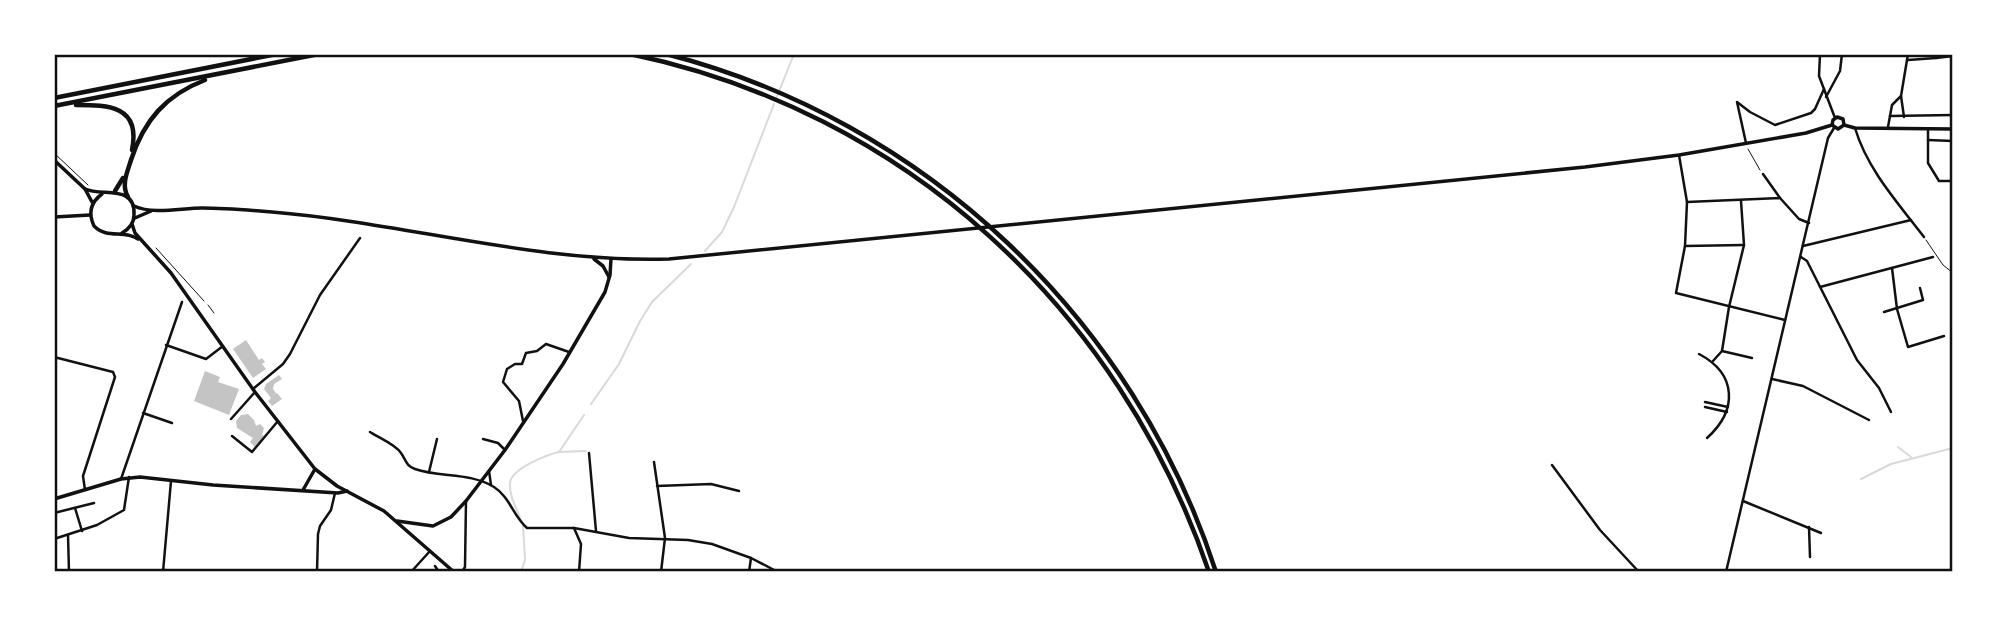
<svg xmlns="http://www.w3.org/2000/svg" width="2007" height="626" font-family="Helvetica,sans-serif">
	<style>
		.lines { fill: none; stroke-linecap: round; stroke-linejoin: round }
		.stream { stroke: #d9d9d9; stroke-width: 2 }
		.building { fill: #c4c4c4 }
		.path { stroke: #111; stroke-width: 1 }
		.service { stroke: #111; stroke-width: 1 }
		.minor { stroke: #111; stroke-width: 2.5 }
		.tertiary { stroke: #111; stroke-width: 2.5 }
		.secondary { stroke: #111; stroke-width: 3.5 }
		.motorway { stroke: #111; stroke-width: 4.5 }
		.neatline { fill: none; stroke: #111; stroke-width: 2.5 }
	</style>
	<rect width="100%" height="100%" fill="#fff"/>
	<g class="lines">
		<!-- stream -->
		<g class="stream">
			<path d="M776,99L794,54"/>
			<path d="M705,251L722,232L734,207L774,104"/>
			<path d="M591,404L619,364L640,321L652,302L691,264"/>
			<path d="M1898,447L1911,457"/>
			<path d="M559,452L586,451"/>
			<path d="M1861,479L1891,464L1953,448"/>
			<path d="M521,520C517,509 509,496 510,483C511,469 546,455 559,452L584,415"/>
			<path d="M521,572L525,560L523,525"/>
		</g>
	</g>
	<!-- building -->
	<g class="building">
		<path d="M246,340L259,360L262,358L265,362L262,364L266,369L253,378L233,349Z"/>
		<path d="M205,371L220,377L218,382L239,389L229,415L194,401Z"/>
		<path d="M279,375L282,379L274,384L273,389L276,393L273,395L277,393L282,399L272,406L268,401L271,398L264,389L266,384Z"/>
		<path d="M248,414L254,420L256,426L260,424L264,428L262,435L264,436L255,447L250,442L253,438L237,428L236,421L241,415Z"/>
	</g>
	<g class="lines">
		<!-- path -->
		<g class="path">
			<path d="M1748,149L1760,170"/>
			<path d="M54,153L88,185"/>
			<path d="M156,248L204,301"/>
		</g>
		<!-- service -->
		<g class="service">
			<path d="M1926,240L1943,265L1953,273"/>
			<path d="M208,305L214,313"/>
		</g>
		<!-- minor -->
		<g class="minor">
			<path d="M1936,58L1953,56"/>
			<path d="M1908,60L1936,58L1937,54"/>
			<path d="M1901,96L1904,117"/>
			<path d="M1826,97L1840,71L1842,54"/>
			<path d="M1890,116L1953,115"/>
			<path d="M1888,127L1892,105L1901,96L1908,54"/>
			<path d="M1855,128C1867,169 1898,203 1924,237"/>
			<path d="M1928,129V163L1939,181H1953"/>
			<path d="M1928,140L1953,141"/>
			<path d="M1746,143L1737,102L1750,112L1775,125L1811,113L1815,109L1824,89"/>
			<path d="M1679,155L1687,202L1685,246L1676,293L1785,320"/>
			<path d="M1763,174L1780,198"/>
			<path d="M1687,202L1780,198L1799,219L1809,223"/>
			<path d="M1685,246L1744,245"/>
			<path d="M1803,246L1911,220"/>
			<path d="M1801,257L1807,261L1857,360L1879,388L1891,412"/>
			<path d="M1892,268L1897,309L1908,347L1944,336"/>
			<path d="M1820,287L1933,257"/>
			<path d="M1884,312L1923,300L1920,288"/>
			<path d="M166,345L206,359L223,346"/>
			<path d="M1722,351L1729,307L1744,245L1741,201"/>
			<path d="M1699,354C1737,374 1738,410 1707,438"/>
			<path d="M54,357L113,372L115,377L83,476L85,490"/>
			<path d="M1713,361L1722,351L1752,358"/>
			<path d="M1772,379L1803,386L1869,420"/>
			<path d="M253,389L283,364L290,354L320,295L360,238"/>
			<path d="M1705,402L1728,407"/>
			<path d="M1705,407L1727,412"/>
			<path d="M143,413L172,423"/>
			<path d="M231,419L255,392"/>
			<path d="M523,421L519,401L503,382L507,369L515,364H522L526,353L537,351L546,344L569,352"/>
			<path d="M370,432C379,438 395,444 401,453C406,460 406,466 415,469C440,478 470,472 494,487C510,497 513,516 527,528H574L629,538L688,540L712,544L751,558L778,572"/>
			<path d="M232,436L252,452L278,421"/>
			<path d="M483,439L498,443L505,450"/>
			<path d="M589,453L596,531"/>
			<path d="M654,462L665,538L661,572"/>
			<path d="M1552,465L1600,530L1639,572"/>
			<path d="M489,471L491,485"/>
			<path d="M429,472L437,439"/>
			<path d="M121,479L182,302"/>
			<path d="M657,486L711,484L739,491"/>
			<path d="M1743,501L1821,533"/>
			<path d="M75,508L82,531"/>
			<path d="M54,513L94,503"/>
			<path d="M1809,527L1810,557"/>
			<path d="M574,528L581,544L579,572"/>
			<path d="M68,535L69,572"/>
			<path d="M54,539L97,525L124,510L129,477"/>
			<path d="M435,566L439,572"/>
			<path d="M162,570L209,572"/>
			<path d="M163,572L171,481"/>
			<path d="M317,572L318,534L320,526L331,510L335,493"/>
			<path d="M411,572L430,551"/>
			<path d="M462,572L465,567L466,501"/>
			<path d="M749,572L751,558"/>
		</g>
		<!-- tertiary -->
		<g class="tertiary">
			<path d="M1820,54L1819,76L1835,118"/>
			<path d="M1726,572L1828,138L1834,128"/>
		</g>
		<!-- secondary -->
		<g class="secondary">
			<path d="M1832,125L1838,129L1844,125L1855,128L1953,129"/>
			<path d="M54,160L85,189L92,202"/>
			<path d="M85,189C102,197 136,184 134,215C134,224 129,229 122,233"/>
			<path d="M102,194C91,202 88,213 94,226C108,240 123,229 138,239"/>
			<path d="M134,206C154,215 181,208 202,208C226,208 249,210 272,212C405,223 535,263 669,259L1585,167L1679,155L1806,133L1832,125L1833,120L1837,117L1843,119L1844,125"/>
			<path d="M54,217L90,215"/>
			<path d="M135,218L151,211"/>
			<path d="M132,224L135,233L171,273L255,392L315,469L337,486L384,511L454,572"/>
			<path d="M594,259L603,266L609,277"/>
			<path d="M303,490L315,469"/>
			<path d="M54,499L121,479L140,477L213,485L338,493L347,491"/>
			<path d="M397,521L433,526L451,517L466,501L505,450L563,364L605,292L610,275L611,259"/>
		</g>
		<!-- motorway -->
		<g class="motorway">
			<path d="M630,54C904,111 1119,308 1209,572"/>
			<path d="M666,54C924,120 1134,318 1216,572"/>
			<path d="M54,98L277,54"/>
			<path d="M76,105C109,105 141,106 132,150"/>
			<path d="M54,106L319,54"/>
			<path d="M115,191L123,178"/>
			<path d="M128,197C121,185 127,173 131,160C144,120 166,95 205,80"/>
		</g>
	</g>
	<!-- border -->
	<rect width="2007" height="626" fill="none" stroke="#ffffff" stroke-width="112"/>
	<rect x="56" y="56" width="1895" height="514" class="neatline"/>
</svg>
